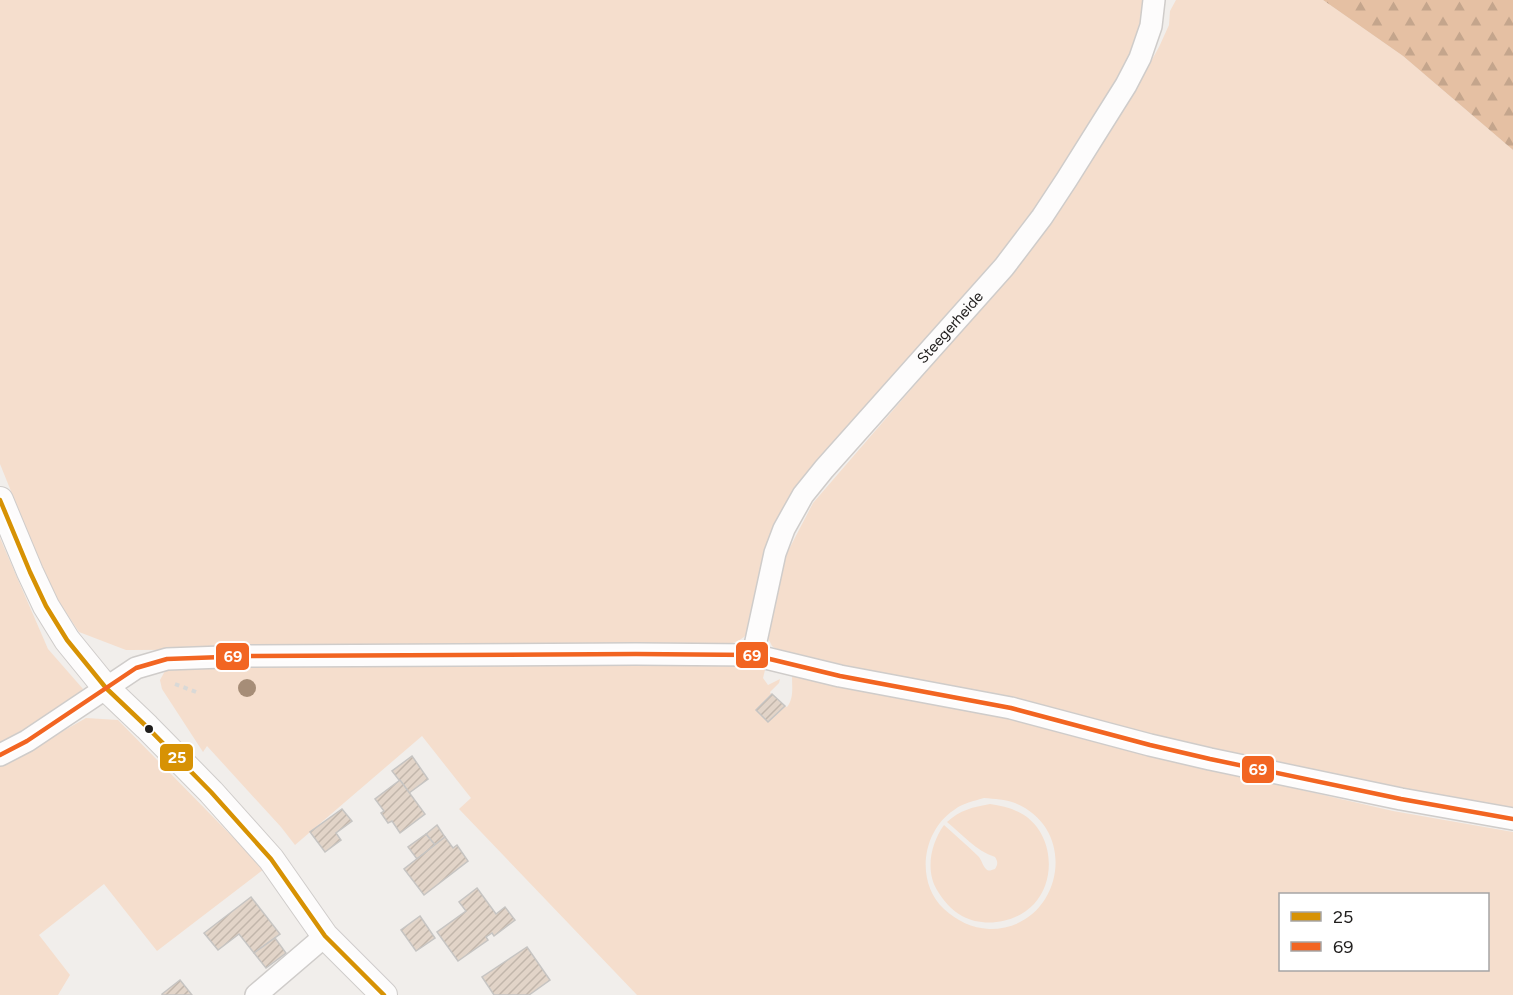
<svg xmlns="http://www.w3.org/2000/svg" width="1513" height="995" font-family="Figtree,sans-serif">
	<style>
		.grass { fill: #f5decd; fill-rule: evenodd }
		.forest { fill: url(#forest-firs) }
		.building { fill: url(#building-hatch); stroke: #c6c4c2; stroke-width: 1.5 }
		.lines { fill: none; stroke-linecap: round; stroke-linejoin: round }
		.minor-casing { stroke: #cfccca; stroke-width: 24 }
		.tertiary-casing { stroke: #cfccca; stroke-width: 28 }
		.path { stroke: #d9d9d7; stroke-width: 4; stroke-dasharray: 4.5 4.5; stroke-linecap: butt }
		.minor { stroke: #fdfcfc; stroke-width: 21 }
		.tertiary { stroke: #fdfcfc; stroke-width: 26 }
		.bus-1-casing { stroke: #fff; stroke-width: 9 }
		.bus-2-casing { stroke: #fff; stroke-width: 9 }
		.bus-1 { stroke: #d79204; stroke-width: 4.5 }
		.bus-2 { stroke: #f26522; stroke-width: 4.5 }
		.tree { fill: #a68d77 }
		.bus-dot { fill: #201e1d; stroke: #fff; stroke-width: 2 }
		.labels { text-anchor: middle; dominant-baseline: central; stroke-width: 6; stroke-linejoin: round; paint-order: stroke }
		.street-label { font-size: 15px; fill: #201e1d; stroke: #fff }
		.line-badge { stroke: #fff; stroke-width: 2 }
		.badge-label { font-size: 16px; text-anchor: middle; font-weight: bold; fill: #fff }
	</style>
	<defs>
		<pattern id="forest-firs" width="22" height="20" patternUnits="userSpaceOnUse" patternTransform="scale(1.5)"><rect width="22" height="20" fill="#e5c0a3"/><path d="M5 1l3.5 6h-7zM16 11l3.5 6h-7z" fill="#c4a58c"/></pattern>
		<pattern id="building-hatch" width="6" height="6" patternUnits="userSpaceOnUse" patternTransform="scale(1.5)"><rect width="6" height="6" fill="#e2d4c8"/><path d="M-1 1l2-2M0 6l6-6M5 7l2-2" fill="none" stroke="#c2b6ab"/></pattern>
	</defs>
	<rect width="100%" height="100%" fill="#f1eeeb"/>
	<!-- grass -->
	<g class="grass">
		<path d="M0,0H1145L1139,42L1080,144L1036,211L888,387L820,465L747,634C738,644 728,644 715,645L352,649L126,650L79,632L51,590L0,464Z"/>
		<path d="M1176,0H1323L1403,56L1513,150V811L1402,791L897,680L780,652L772,646L768,638V622L787,553L813,503L995,292L1050,222L1080,177L1126,106L1159,47L1169,25L1170,11Z"/>
		<path d="M0,538L48,649L83,689L64,706L0,743Z"/>
		<path d="M690,661L755,666L765,670L763,678L768,685L780,679L779,683L770,692L771,694L756,710L768,722L785,706L787,707C794,698 792,687 792,676L807,677L952,703L1179,762L1393,811L1513,832V995H637L459,809L471,798L422,736L295,845L281,827L207,746L203,752L162,689L160,680L165,671L172,666ZM984,798C995,799 1005,799 1015,803C1082,830 1061,930 989,929C972,928 957,921 944,909C915,882 922,831 954,810C963,803 974,801 984,798ZM1280,894H1488V970H1280Z"/>
		<path d="M86,718L118,720L264,869L157,951L104,884L39,935L70,975L58,995H0V767Z"/>
		<path d="M990,804C1002,806 1013,808 1024,815C1053,834 1057,879 1034,904C1016,923 984,928 962,916C951,910 943,900 937,890C925,870 931,843 944,825C955,835 967,845 978,856C982,860 982,865 986,869C989,872 991,870 995,869C998,864 998,862 995,857C976,851 962,834 947,822C960,810 973,807 990,804Z"/>
	</g>
	<!-- forest -->
	<path class="forest" d="M1323,0H1513V150L1403,56Z"/>
	<!-- building -->
	<g class="building">
		<path d="M772,694L785,706L768,722L756,710Z"/>
		<path d="M412,756L428,779L409,793L392,771Z"/>
		<path d="M400,780L425,814L400,833L392,821L388,823L381,813L384,811L375,799Z"/>
		<path d="M342,809L352,821L336,833L341,840L325,852L310,832Z"/>
		<path d="M437,825L445,837L435,845L426,834Z"/>
		<path d="M426,834L435,845L417,859L408,847Z"/>
		<path d="M445,837L453,848L457,845L468,861L424,895L404,869Z"/>
		<path d="M477,888L496,914L505,907L515,920L494,936L492,933L486,937L488,940L458,961L437,932L466,911L459,902Z"/>
		<path d="M251,897L280,934L254,953L239,934L218,950L204,933Z"/>
		<path d="M420,916L435,938L416,951L401,930Z"/>
		<path d="M275,938L286,953L266,968L254,953Z"/>
		<path d="M527,947L550,980L529,995H494L482,977Z"/>
		<path d="M180,980L192,995H162V994Z"/>
	</g>
	<g class="lines">
		<!-- minor casing -->
		<g class="minor-casing">
			<g id="minor">
				<path id="s1" d="M753,655L775,553L784,529L803,495L824,469L1004,267L1042,217L1067,179L1126,85L1140,58L1151,26L1154,0"/>
				<path d="M0,755L27,741L136,668L167,659L250,656L636,654L753,655L840,676L1011,708L1150,745L1210,759L1401,799L1513,819"/>
				<path d="M256,995L325,936"/>
			</g>
		</g>
		<!-- tertiary casing -->
		<g class="tertiary-casing">
			<path id="tertiary" d="M0,500L30,572L46,606L67,640L106,688L147,727L211,792L271,859L325,936L384,995"/>
		</g>
		<!-- path -->
		<path class="path" d="M175,684L196,692"/>
		<!-- minor -->
		<use href="#minor" class="minor"/>
		<!-- tertiary -->
		<use href="#tertiary" class="tertiary"/>
		<!-- bus-1 casing -->
		<g class="bus-1-casing">
			<path id="bus-1" d="M0,500L30,572L46,606L67,640L106,688L147,727L211,792L271,859L325,936L384,995"/>
		</g>
		<!-- bus-2 casing -->
		<g class="bus-2-casing">
			<path id="bus-2" d="M0,755L27,741L136,668L167,659L250,656L636,654L753,655L840,676L1011,708L1150,745L1210,759L1401,799L1513,819"/>
		</g>
		<!-- bus-1 -->
		<use href="#bus-1" class="bus-1"/>
		<!-- bus-2 -->
		<use href="#bus-2" class="bus-2"/>
	</g>
	<!-- trees -->
	<circle class="tree" cx="247" cy="688" r="9"/>
	<!-- markers -->
	<circle class="bus-dot" cx="149" cy="729" r="5"/>
	<g class="labels">
		<!-- street labels -->
		<g class="street-label">
			<text stroke="none"><textPath href="#s1" startOffset="392">Steegerheide</textPath></text>
		</g>
	</g>
	<g class="line-badge">
		<rect x="735" y="641" width="34" height="28" rx="6" fill="#f26522"/>
		<rect x="215" y="642" width="35" height="29" rx="6" fill="#f26522"/>
		<rect x="159" y="743" width="35" height="29" rx="6" fill="#d79204"/>
		<rect x="1241" y="755" width="34" height="29" rx="6" fill="#f26522"/>
	</g>
	<g class="badge-label">
		<text x="752" y="661">69</text>
		<text x="233" y="662">69</text>
		<text x="177" y="763">25</text>
		<text x="1258" y="775">69</text>
	</g>
	<!-- legend -->
	<rect x="1279" y="893" width="210" height="78" fill="#ffffff" stroke="#a6a5a5" stroke-width="1.5"/>
	<rect x="1291" y="912" width="30" height="9" fill="#d79204" stroke="#a6a5a5" stroke-width="1.5"/>
	<text x="1333" y="923" font-size="18" fill="#201e1d">25</text>
	<rect x="1291" y="942" width="30" height="9" fill="#f26522" stroke="#a6a5a5" stroke-width="1.5"/>
	<text x="1333" y="953" font-size="18" fill="#201e1d">69</text>
</svg>
